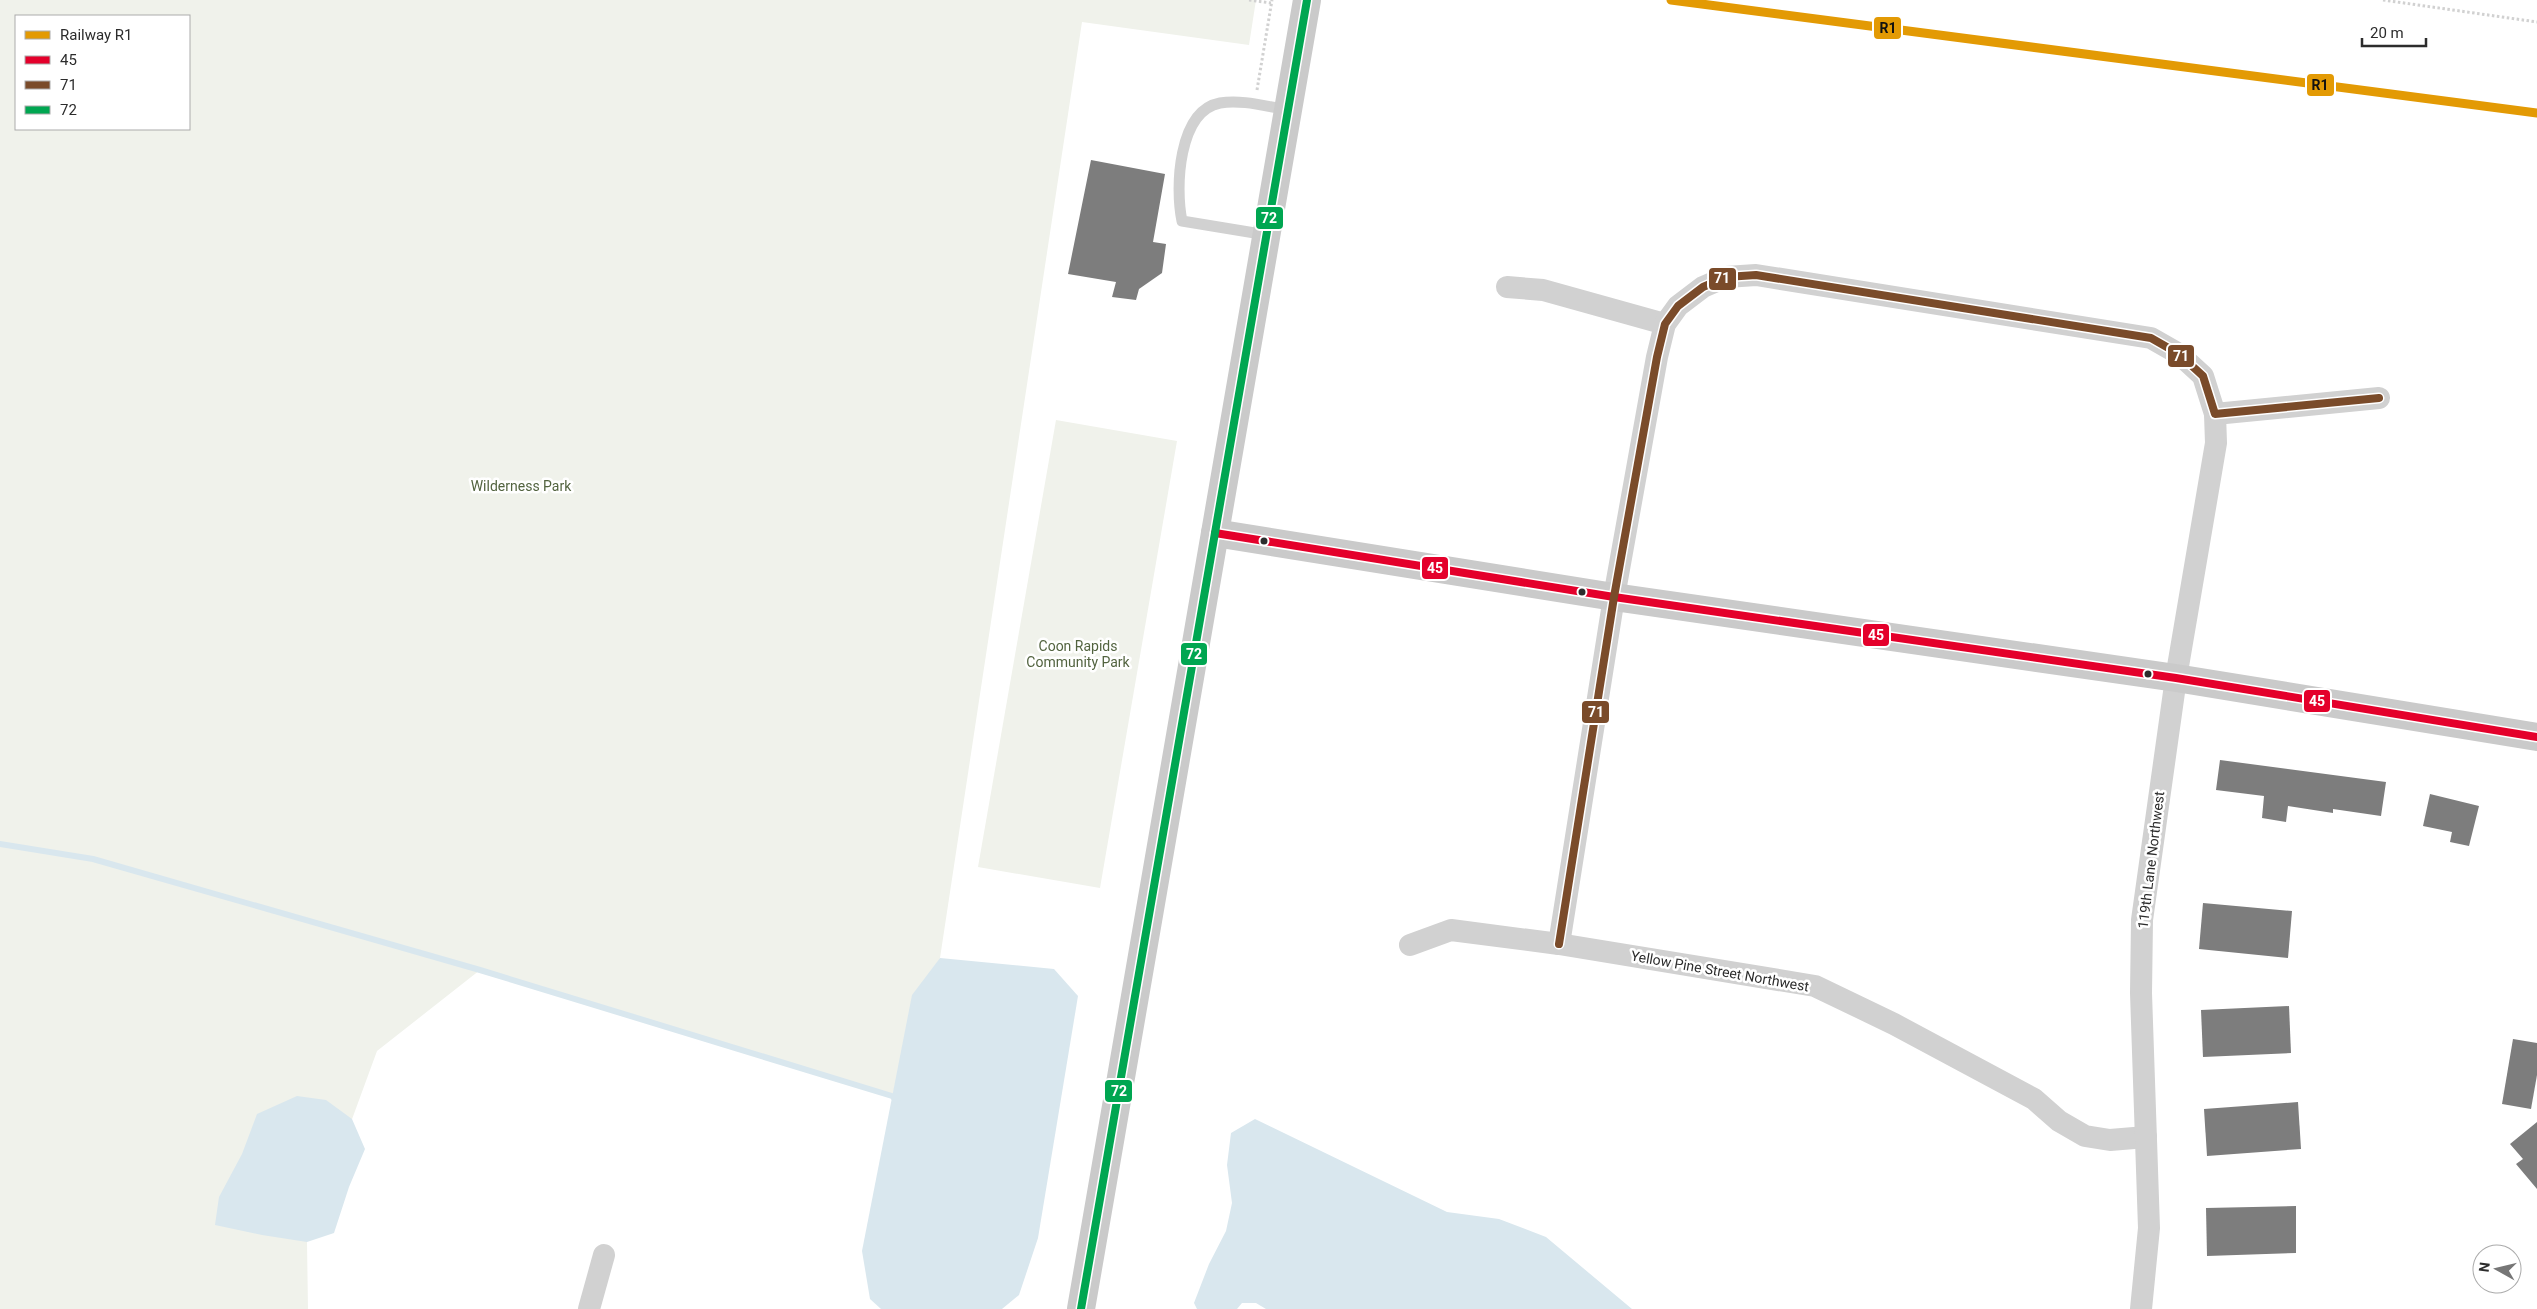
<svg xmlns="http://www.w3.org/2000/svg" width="2537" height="1309" font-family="Roboto,sans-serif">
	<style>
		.green { fill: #f0f2eb; fill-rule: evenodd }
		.water { fill: #d9e7ee }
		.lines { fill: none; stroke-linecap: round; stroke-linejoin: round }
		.stream { stroke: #d9e7ee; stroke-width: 6 }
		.building { fill: #7d7d7d }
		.path { stroke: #d1d1d1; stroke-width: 3; stroke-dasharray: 2.5 2.5; stroke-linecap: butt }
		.lane { stroke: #d1d1d1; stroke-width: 11 }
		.street { stroke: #d1d1d1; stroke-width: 22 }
		.secondary { stroke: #cacaca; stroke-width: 28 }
		.bus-1-casing { stroke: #fff; stroke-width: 11 }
		.bus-2-casing { stroke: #fff; stroke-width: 11 }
		.bus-3-casing { stroke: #fff; stroke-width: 11 }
		.bus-1 { stroke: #e4002b; stroke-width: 8 }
		.bus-2 { stroke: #7a4b2a; stroke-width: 8 }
		.bus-3 { stroke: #00a651; stroke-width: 8 }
		.rail-1-casing { stroke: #fff; stroke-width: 12 }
		.rail-1 { stroke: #e39a04; stroke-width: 9 }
		.bus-dot { fill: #2c2c2c; stroke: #fff; stroke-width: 2 }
		.labels { text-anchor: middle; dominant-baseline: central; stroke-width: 5; stroke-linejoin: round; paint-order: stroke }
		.park-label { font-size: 14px; fill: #52633f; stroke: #fff }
		.street-label { font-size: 14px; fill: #2c2c2c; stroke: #fff }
		.line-badge { stroke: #fff; stroke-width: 2 }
		.badge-label { font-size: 14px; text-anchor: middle; font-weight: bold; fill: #fff }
		.pale-badge-label { font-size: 14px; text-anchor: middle; font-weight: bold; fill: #111 }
	</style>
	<rect width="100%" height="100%" fill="#fff"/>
	<!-- green -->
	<g class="green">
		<path d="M0,0H1256L1249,45L1082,22L940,958L892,1096L480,970L377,1051L307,1242L308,1309H0ZM16,16H189V129H16Z"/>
		<path d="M1056,420L1177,441L1100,888L978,867Z"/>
	</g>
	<!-- water -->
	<g class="water">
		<path d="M940,958L1054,969L1078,996L1038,1238L1019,1295L1002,1309H881L870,1299L862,1251L912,995Z"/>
		<path d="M297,1096L326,1100L352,1119L365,1149L349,1187L334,1233L307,1242L262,1235L215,1225L219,1197L242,1154L257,1114Z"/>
		<path d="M1255,1119L1447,1212L1499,1219L1546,1237L1632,1309H1266L1256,1303H1242L1237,1309H1197L1194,1303L1209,1264L1226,1231L1232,1203L1227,1165L1231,1133Z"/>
	</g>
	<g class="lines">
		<!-- stream -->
		<path class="stream" d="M0,844L93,859L480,970L892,1096L898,1102"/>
	</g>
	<!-- building -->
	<g class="building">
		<path d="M1091,160L1165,174L1153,242L1166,244L1162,273L1139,289L1136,300L1112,297L1116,282L1068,274Z"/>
		<path d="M2220,760L2386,782L2381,816L2333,809V813L2288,806L2286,822L2262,818L2264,796L2216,790Z"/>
		<path d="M2430,794L2479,806L2469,846L2450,842L2452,832L2423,826Z"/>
		<path d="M2203,903L2292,911L2288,958L2199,949Z"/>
		<path d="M2289,1006L2291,1053L2203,1057L2201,1010Z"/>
		<path d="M2513,1039L2537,1043V1075L2531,1109L2502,1104Z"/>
		<path d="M2298,1102L2301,1149L2207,1156L2204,1109Z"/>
		<path d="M2537,1122V1189L2516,1164L2523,1159L2510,1144Z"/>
		<path d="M2296,1206V1253L2207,1256L2206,1208Z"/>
	</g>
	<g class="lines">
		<!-- path -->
		<g class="path">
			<path d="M1249,0L1271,3"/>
			<path d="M2383,0L2537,22"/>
			<path d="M1257,90L1272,0"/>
		</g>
		<!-- lane -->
		<path class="lane" d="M1267,235L1182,221C1175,188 1178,111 1220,103C1242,99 1268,107 1289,110"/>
		<!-- street -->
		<g class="street">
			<path d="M1507,287L1543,290L1665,324"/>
			<path d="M1559,944L1614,597L1657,357L1665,324L1678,306L1703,287L1726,277L1756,275L2151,338L2179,354L2203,376L2215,414L2379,398"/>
			<path d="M1410,945L1451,930L1559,944L1815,986L1894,1024L2034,1099L2059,1121L2085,1136L2110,1140L2146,1137"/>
			<path d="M589,1309L604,1255"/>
			<path d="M2141,1309L2149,1228L2141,993L2142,920L2176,678L2216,443L2215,414"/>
		</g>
		<!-- secondary -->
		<g class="secondary">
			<path d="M1215,533L1614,597L2176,678L2537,737"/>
			<path d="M1081,1309L1307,0"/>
		</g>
		<!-- bus-1 casing -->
		<g class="bus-1-casing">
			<path id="bus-1" d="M1215,533L1614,597L2176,678L2537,737"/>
		</g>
		<!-- bus-2 casing -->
		<g class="bus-2-casing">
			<path id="bus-2" d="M1559,944L1614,597L1657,357L1665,324L1678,306L1703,287L1726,277L1756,275L2151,338L2179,354L2203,376L2215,414L2379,398"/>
		</g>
		<!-- bus-3 casing -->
		<g class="bus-3-casing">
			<path id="bus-3" d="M1081,1309L1307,0"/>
		</g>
		<!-- bus-1 -->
		<use href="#bus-1" class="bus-1"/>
		<!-- bus-2 -->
		<use href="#bus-2" class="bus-2"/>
		<!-- bus-3 -->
		<use href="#bus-3" class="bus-3"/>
		<!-- rail-1 casing -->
		<g class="rail-1-casing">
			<path id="rail-1" d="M1671,0L2537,113"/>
		</g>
		<!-- rail-1 -->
		<use href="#rail-1" class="rail-1"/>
	</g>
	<!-- markers -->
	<g class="bus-dot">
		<circle cx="1264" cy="541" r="4.5"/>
		<circle cx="1582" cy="592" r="4.5"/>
		<circle cx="2148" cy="674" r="4.5"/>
	</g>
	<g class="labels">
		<!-- park labels -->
		<g class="park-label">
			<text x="521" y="486">Wilderness Park</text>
			<text x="1078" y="646">Coon Rapids<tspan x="1078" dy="16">Community Park</tspan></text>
		</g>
		<!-- street labels -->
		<g class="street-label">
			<text transform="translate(2151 860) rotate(-83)">119th Lane Northwest</text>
			<text transform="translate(1720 971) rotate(10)">Yellow Pine Street Northwest</text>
		</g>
	</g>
	<g class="line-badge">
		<rect x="1873" y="16" width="29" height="24" rx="5" fill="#e39a04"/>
		<rect x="2306" y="73" width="29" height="24" rx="5" fill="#e39a04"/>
		<rect x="1255" y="206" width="29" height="24" rx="5" fill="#00a651"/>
		<rect x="1708" y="267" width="29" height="24" rx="5" fill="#7a4b2a"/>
		<rect x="2167" y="344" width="28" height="24" rx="5" fill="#7a4b2a"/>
		<rect x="1421" y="556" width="28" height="24" rx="5" fill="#e4002b"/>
		<rect x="1862" y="623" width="28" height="24" rx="5" fill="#e4002b"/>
		<rect x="1180" y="642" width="28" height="24" rx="5" fill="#00a651"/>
		<rect x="2303" y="689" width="28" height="24" rx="5" fill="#e4002b"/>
		<rect x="1581" y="700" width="29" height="24" rx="5" fill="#7a4b2a"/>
		<rect x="1104" y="1079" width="29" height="24" rx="5" fill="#00a651"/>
	</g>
	<g class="badge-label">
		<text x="1269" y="223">72</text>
		<text x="1722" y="283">71</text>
		<text x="2181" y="361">71</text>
		<text x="1435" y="573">45</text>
		<text x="1876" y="640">45</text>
		<text x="1194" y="659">72</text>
		<text x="2317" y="706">45</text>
		<text x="1596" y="717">71</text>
		<text x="1119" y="1096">72</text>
	</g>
	<g class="pale-badge-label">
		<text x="1888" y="33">R1</text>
		<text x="2320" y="90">R1</text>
	</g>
	<!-- legend -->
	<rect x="15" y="15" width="175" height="115" fill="#ffffff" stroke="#ababab"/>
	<rect x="25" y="31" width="25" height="8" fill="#e39a04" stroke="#ababab"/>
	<text x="60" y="40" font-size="15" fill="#2c2c2c">Railway R1</text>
	<rect x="25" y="56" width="25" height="8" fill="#e4002b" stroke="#ababab"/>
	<text x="60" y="65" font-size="15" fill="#2c2c2c">45</text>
	<rect x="25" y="81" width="25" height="8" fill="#7a4b2a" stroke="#ababab"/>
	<text x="60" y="90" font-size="15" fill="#2c2c2c">71</text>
	<rect x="25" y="106" width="25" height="8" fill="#00a651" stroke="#ababab"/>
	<text x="60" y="115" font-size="15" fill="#2c2c2c">72</text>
	<!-- north arrow -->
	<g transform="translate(2497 1269) rotate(278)"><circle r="24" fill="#ffffff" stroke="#ababab"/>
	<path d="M0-4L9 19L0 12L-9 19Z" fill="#767676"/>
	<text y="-8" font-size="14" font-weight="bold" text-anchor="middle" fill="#2c2c2c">N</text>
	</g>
	<!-- scale -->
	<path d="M2362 38v8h64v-8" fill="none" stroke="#2c2c2c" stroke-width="2.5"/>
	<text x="2370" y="38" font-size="15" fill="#2c2c2c" stroke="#ffffff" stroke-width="4" paint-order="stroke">20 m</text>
</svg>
